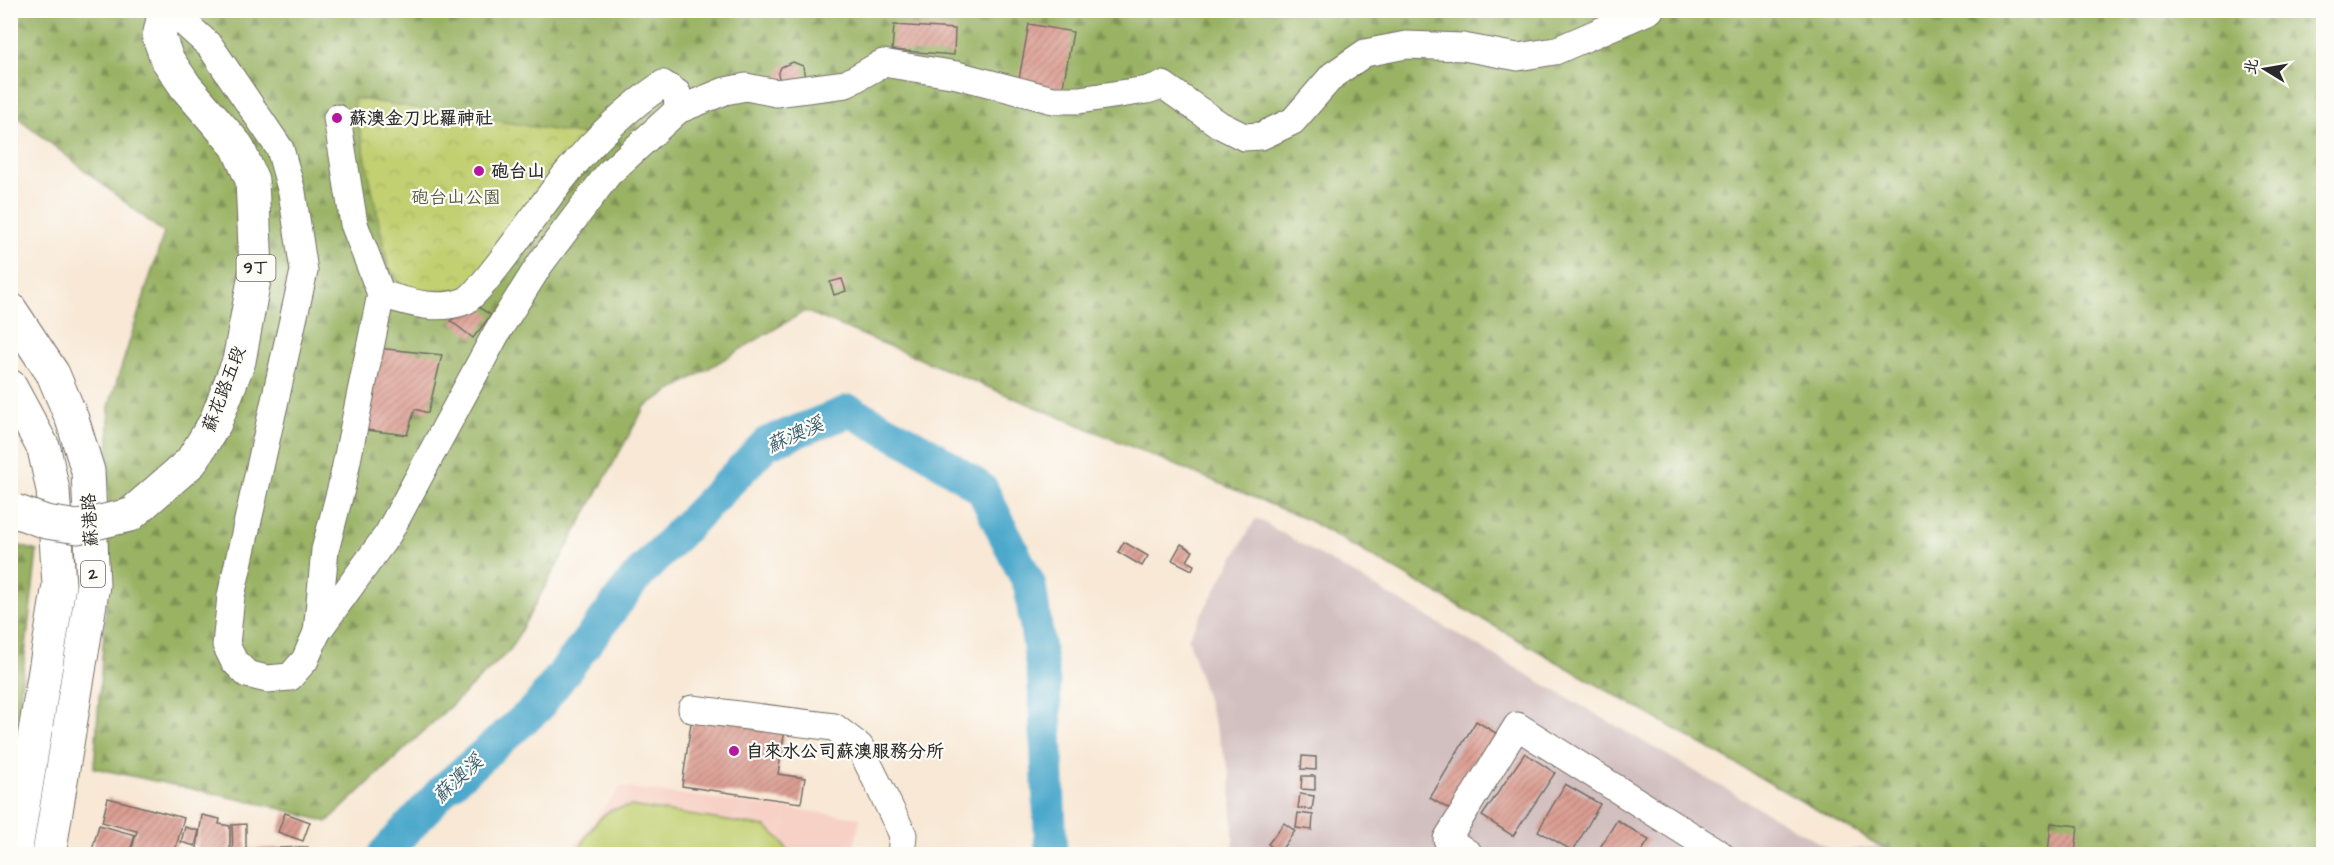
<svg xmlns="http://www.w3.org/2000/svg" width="2334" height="865" font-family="'Architects Daughter','LXGW WenKai TC',sans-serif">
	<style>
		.built { fill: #f7d1c6 }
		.industrial { fill: #d2bfbf }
		.grass { fill: #c2d072; stroke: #767e4e; stroke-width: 1.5 }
		.forest { fill: url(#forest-firs); stroke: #626e48; stroke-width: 1.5 }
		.park { fill: url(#park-crowns); stroke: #767e4e; stroke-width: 1.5 }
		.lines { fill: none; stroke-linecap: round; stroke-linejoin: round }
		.river { stroke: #4ea9cc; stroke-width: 33 }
		.building { fill: url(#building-hatch) }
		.minor-casing { stroke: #736d66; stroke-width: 29 }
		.major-casing { stroke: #736d66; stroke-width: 35 }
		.minor { stroke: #fff; stroke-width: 27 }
		.major { stroke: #fff; stroke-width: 33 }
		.major-bridge-casing { stroke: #736d66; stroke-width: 35; stroke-linecap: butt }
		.major-bridge { stroke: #fff; stroke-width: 33 }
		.poi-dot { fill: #b5179e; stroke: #fdfcf7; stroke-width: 2 }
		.labels { text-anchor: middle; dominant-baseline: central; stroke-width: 4.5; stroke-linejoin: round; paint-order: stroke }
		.shield { fill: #fdfcf7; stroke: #6a6a68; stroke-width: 1.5 }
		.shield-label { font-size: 16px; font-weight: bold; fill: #2b2b2b }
		.poi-label { font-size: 18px; font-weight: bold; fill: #2b2b2b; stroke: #fdfcf7; text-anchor: start }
		.park-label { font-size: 18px; fill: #585d40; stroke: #fdfcf7 }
		.street-label { font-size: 18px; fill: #2b2b2b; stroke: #fdfcf7 }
		.water-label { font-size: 20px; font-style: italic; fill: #395d6b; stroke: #fdfcf7 }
	</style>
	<defs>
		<pattern id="forest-firs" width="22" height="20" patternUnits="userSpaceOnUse" patternTransform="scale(1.5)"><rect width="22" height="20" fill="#99b264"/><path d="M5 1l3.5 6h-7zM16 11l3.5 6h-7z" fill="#7d9153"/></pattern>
		<pattern id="park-crowns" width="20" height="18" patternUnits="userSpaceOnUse" patternTransform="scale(1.5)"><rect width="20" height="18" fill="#c2d072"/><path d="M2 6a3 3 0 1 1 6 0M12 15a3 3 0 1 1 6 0" fill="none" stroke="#a7b363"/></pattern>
		<pattern id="building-hatch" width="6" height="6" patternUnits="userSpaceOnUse" patternTransform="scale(1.5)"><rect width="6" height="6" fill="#dc9e93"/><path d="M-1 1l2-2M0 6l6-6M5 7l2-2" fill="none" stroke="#b38178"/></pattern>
	</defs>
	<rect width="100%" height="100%" fill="#fdfcf7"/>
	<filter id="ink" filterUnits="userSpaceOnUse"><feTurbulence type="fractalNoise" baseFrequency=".0167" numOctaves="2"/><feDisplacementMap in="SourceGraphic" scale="12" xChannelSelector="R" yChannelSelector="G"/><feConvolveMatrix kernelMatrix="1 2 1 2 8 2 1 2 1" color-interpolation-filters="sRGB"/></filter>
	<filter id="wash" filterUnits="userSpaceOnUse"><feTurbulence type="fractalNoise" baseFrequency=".008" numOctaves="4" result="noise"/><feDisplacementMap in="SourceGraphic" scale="24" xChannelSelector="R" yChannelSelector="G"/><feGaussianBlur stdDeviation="1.35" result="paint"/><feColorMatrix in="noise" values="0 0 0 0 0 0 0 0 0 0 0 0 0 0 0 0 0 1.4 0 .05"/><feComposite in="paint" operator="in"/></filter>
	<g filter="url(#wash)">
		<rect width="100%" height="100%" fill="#f8e8d5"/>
		<!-- built -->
		<path class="built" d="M621,787L860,818L853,854H568Z"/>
		<!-- industrial -->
		<path class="industrial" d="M1256,518L1835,852L2323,787V854H1234L1230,774L1188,638Z"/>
		<!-- grass -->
		<path class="grass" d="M631,806L766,827L780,839L790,854H579C582,840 597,818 611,810C617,808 625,808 631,806Z"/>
		<!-- forest -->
		<g class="forest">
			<path d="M16,10L2323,11V854H1894L1310,521L805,311L645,406L510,650L327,822L271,806L94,768L108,577L109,406L164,233L11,112L10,21Z"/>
			<path d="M11,543L37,551L14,750H10Z"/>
		</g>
		<!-- park -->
		<path class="park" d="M353,98L610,139L488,289L407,294L388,266Z"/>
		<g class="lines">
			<!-- river -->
			<path class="river" d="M384,854L443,790L537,708L634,580L767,443L850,411L925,451L982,489L1030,586L1044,683L1051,854"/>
		</g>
		<g id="blocks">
			<!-- building -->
			<g class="building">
				<path d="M1029,24L1073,32L1062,92L1018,84Z"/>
				<path d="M894,25L955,29L954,55L892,50Z"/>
				<path d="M793,62L803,66L805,79L781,84L778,75L781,67Z"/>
				<path d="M842,279L846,291L834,295L830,282Z"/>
				<path d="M470,302L491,315L473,338L451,321Z"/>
				<path d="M377,348L442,355L428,413L415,409L407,435L366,430Z"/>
				<path d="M1124,542L1148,556L1142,566L1118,552Z"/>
				<path d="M1181,544L1193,551L1187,561L1194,565L1192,570L1172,560Z"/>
				<path d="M692,716L785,729L778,774L805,778L801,803L682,786Z"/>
				<path d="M1476,721L1499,735L1454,812L1430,798Z"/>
				<path d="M1525,753L1555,773L1513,836L1482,816Z"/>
				<path d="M1302,756L1316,757V770L1301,769Z"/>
				<path d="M1302,776H1315V790L1301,789Z"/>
				<path d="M1565,784L1600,804L1573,851L1538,831Z"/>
				<path d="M1300,794L1314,796L1312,810L1298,808Z"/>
				<path d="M108,798L184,818L174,854H130L137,831L102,822Z"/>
				<path d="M285,813L310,822L303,841L278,832Z"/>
				<path d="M1298,813L1313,815L1312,830L1296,828Z"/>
				<path d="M202,815L220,819L219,824L230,826V854H196Z"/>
				<path d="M1617,820L1649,840L1640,854H1596Z"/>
				<path d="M1284,823L1295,831L1279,853L1268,844Z"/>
				<path d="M2051,823L2078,826L2075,854H2048Z"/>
				<path d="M246,824V849L308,847L309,854H233L232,825Z"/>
				<path d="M99,825L135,835L129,854H91Z"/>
				<path d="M185,827L199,831L195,846L181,842Z"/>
			</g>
		</g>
	</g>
	<g filter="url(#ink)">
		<use href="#blocks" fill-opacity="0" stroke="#736d66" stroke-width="1.5"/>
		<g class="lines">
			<!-- minor casing -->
			<g class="minor-casing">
				<g id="minor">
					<path d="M170,10L210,46L280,149L292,192L304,271L231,596L226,645L234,661L247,674L267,679L290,677L305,660L317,632L388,534L497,332L540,264L608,174L678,110L725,91L746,87L776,93L846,84L883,63L957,75L1053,100H1079L1147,90L1163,85L1220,125L1244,137L1261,136L1293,121L1333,75L1365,53L1406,45L1463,47L1518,57L1555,51L1650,10"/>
					<path d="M381,294C408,302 437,312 465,301C481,294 550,193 567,173C595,139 627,108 663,84L677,93L678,110"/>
					<path d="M317,632L325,550L342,485L381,294L354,224L337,118"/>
					<path d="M692,709L834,727L860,747L903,835L901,854"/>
					<path d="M1469,854L1447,839L1517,726L1720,854"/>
				</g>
			</g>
			<!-- major casing -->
			<g class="major-casing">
				<g id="major">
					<path d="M10,309L53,374L72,419L88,471L93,585L49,854"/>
					<path d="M10,386L44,449L53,490L59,585L15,854"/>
					<path d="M130,515L191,462L215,423L239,361L256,269L252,180L237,146L186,87L167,59L159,37L165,10"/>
				</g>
			</g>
			<!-- minor -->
			<use href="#minor" class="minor"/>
			<!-- major -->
			<use href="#major" class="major"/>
			<!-- major-bridge casing -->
			<g class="major-bridge-casing">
				<path id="major-bridge" d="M15,511L46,522L78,527L130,515"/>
			</g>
			<!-- major-bridge -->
			<use href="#major-bridge" class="major-bridge"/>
		</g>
	</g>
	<!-- markers -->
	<g class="poi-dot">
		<circle cx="337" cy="118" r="6"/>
		<circle cx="479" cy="171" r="6"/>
		<circle cx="734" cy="751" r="6"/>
	</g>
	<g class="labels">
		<!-- shield labels -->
		<g class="shield">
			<rect x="236.5" y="255" width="39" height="26" rx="4.5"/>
			<rect x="81" y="561" width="24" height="26" rx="4.5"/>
		</g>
		<g class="shield-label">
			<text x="256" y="268">9丁</text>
			<text x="93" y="574">2</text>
		</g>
		<!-- poi labels -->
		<g class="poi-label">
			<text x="349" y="118">蘇澳金刀比羅神社</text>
			<text x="491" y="171">砲台山</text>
			<text x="746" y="751">自來水公司蘇澳服務分所</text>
		</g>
		<!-- park labels -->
		<g class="park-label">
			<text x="456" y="197">砲台山公園</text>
		</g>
		<!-- street labels -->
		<g class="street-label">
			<text transform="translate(224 389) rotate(-69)">蘇花路五段</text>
			<text transform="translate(90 520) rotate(-93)">蘇港路</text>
		</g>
		<!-- water labels -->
		<g class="water-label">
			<text transform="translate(795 435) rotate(-24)">蘇澳溪</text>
			<text transform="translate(458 779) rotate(-43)">蘇澳溪</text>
		</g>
	</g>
	<!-- margin -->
	<rect width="2334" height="865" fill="none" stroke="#fdfcf7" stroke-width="36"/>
	<!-- north arrow -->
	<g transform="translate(2265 69) rotate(281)" stroke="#fdfcf7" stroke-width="4.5" paint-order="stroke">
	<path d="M0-4.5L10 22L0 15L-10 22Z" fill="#2b2b2b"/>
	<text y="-9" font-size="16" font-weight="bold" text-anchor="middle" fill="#2b2b2b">北</text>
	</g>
</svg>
